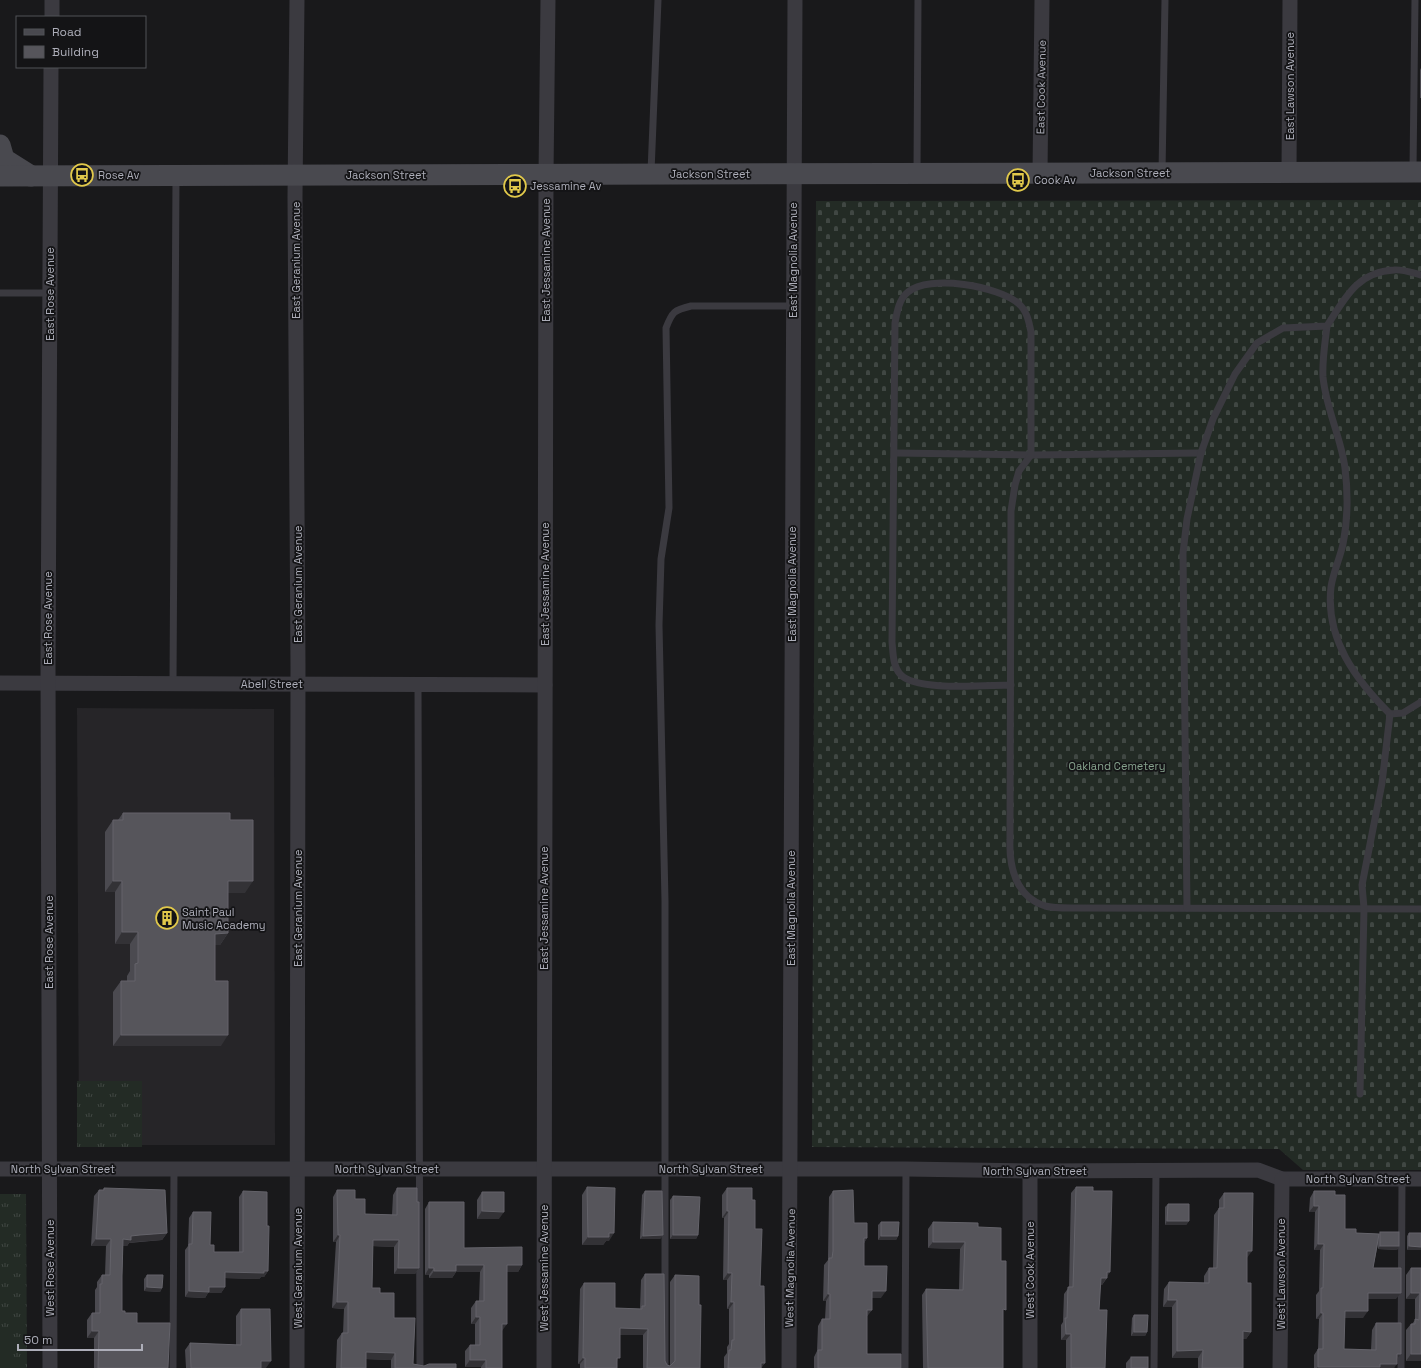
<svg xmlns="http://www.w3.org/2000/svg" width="1421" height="1368" font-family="'Space Grotesk',sans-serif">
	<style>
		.built { fill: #262528 }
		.grass { fill: url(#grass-tufts) }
		.cemetery { fill: url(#cemetery-stones) }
		.garden { fill: #232b25 }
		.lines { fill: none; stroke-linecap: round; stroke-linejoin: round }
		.lane { stroke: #3b3a40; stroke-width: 7 }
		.street { stroke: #3b3a40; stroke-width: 15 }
		.secondary { stroke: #49494f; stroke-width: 21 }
		.wall { fill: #4b4a50 }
		.shaded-wall { fill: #333236 }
		.building { fill: #56555b; stroke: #64636a }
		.labels { text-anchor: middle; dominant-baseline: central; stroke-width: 3.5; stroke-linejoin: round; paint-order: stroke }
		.street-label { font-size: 11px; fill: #adaeb9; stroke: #141416 }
		.poi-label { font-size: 11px; fill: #adaeb9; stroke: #141416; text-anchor: start }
		.park-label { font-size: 11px; fill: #86a28d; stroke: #141416 }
	</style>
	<defs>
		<pattern id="grass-tufts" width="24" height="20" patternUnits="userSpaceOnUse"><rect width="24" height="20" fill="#232b25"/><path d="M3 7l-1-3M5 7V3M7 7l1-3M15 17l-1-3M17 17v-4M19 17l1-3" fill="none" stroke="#404743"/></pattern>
		<pattern id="cemetery-stones" width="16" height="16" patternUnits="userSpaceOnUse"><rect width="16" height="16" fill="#232b25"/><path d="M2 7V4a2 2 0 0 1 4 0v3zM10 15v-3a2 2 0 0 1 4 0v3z" fill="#404743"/></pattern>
	</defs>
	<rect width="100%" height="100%" fill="#19191b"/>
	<!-- built -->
	<path class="built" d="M77,708L274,709L275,1145H79Z"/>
	<!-- grass -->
	<g class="grass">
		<rect x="77" y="1081" width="65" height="66"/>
		<path d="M0,1194H26L27,1368H0Z"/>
	</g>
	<!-- cemetery -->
	<path class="cemetery" d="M1421,200V1170H1303L1279,1149L812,1147L816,201Z"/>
	<!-- garden -->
	<rect class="garden" x="0" y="1339" width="11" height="29"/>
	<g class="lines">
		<!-- lane -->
		<g class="lane">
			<path d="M1413,170L1415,0"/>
			<path d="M917,171L918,0"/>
			<path d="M651,172L658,0"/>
			<path d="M1162,172L1165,0"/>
			<path d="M0,293H50"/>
			<path d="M1327,326C1325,343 1322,361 1323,377C1326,409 1341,437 1345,468C1348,493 1348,519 1343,544C1340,558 1333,573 1331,587C1325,639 1356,680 1390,714L1403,713L1421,702"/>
			<path d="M895,453L1031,455L1201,453"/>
			<path d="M173,683L176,178"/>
			<path d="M418,684L420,1368"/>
			<path d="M1011,685C986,685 915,692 900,674C893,666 893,653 892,642L895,323C897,312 899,299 908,292C929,274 999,286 1019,304C1027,311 1029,322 1031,332V455L1019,471L1015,485L1011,511L1010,840C1009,867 1016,897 1045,906C1053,908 1062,908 1070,908L1421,909"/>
			<path d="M1187,908L1183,553L1187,519L1201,453L1213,419L1235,374L1257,343L1283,328L1327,326C1345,298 1357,272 1394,270C1402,269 1413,273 1421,275"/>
			<path d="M1360,1094L1364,908L1362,885L1382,783L1390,714"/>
			<path d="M173,1368L174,1169"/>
			<path d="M665,1368V901L659,625L661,559L669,508L666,328C672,312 674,310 691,306H793"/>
			<path d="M905,1368L906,1169"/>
			<path d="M1154,1368L1156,1171"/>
			<path d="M1401,1368L1402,1179"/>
		</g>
		<!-- street -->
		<g class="street">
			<path d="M297,0L295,197L298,666L297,1368"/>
			<path d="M52,17V0"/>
			<path d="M1040,173L1042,0"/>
			<path d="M1289,173L1290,0"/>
			<path d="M0,683L545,685"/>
			<path d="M0,1169H906L1030,1171L1258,1170L1282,1179H1421"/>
			<path d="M1030,1171V1368"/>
			<path d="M50,1368L48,666L51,67"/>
			<path d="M544,1368L546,175L548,0"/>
			<path d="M789,1368L795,0"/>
			<path d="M1280,1368L1282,1179"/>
		</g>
		<!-- secondary -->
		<g class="secondary">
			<path d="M0,145L4,159L31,176"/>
			<path d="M0,176L1421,172"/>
		</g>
	</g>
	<!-- wall -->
	<g class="wall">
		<path d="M1421,68V98H1420V70Z"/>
		<path d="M123,813L230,820L245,893H228V933L220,945H215V981L221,1046H113V992L121,981H127V976L130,971V944H115V892H105V832L113,820H118Z"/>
		<path d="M587,1187L609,1241H606L603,1245H582V1195Z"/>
		<path d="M1076,1187L1093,1191L1107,1277V1278L1102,1285H1100L1099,1310L1105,1368H1066V1340H1061V1325L1063,1322L1064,1294L1069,1287L1071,1193Z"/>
		<path d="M104,1188L167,1233L162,1240L129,1243L127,1246H123L122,1276V1311L137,1323L168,1368H94V1338H87V1320L92,1313H95V1290L97,1287V1282L102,1275H105L106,1246H91L94,1196L99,1190H103Z"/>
		<path d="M397,1188L417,1202L419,1268L415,1274H394V1247L373,1246L372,1288L380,1293L394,1318L413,1364L424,1366L456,1368H391V1360L366,1359V1368H336L337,1340L342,1333H343L344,1309L332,1308L336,1242H333V1197L337,1190L355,1199L365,1214L392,1215L393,1195Z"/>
		<path d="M727,1188L752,1200L760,1286L765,1363L761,1368H724V1357L727,1353V1347L729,1344V1309H727V1280H723L724,1218H722V1195Z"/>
		<path d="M243,1191L267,1226L268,1271L264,1277H261L259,1279L225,1278V1287L221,1293H208L205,1298L185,1297V1250L188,1246L189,1218L193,1212L214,1252H239V1197Z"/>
		<path d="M645,1191L663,1235L660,1239H640L642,1195Z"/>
		<path d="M833,1191L854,1223L867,1238L864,1243V1266L881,1298H872V1310L867,1316V1354L901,1368H814V1357L817,1351L818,1326L822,1319H825L826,1301H823L824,1265L828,1260V1257L829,1197Z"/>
		<path d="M1314,1191L1335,1195L1345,1229L1356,1233L1379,1234L1380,1232L1399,1246L1397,1250L1378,1249V1244L1373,1268L1396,1299H1368L1363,1318H1344V1349L1371,1350L1372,1330L1376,1323L1397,1359L1394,1368H1314V1355L1318,1349L1319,1319H1316V1295L1319,1291L1320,1250H1314L1315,1212H1309L1310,1198Z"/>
		<path d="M482,1192L499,1219H477V1200Z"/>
		<path d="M1224,1193L1247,1258V1283L1251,1332L1246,1339H1243V1368H1198V1358H1172V1307H1163L1164,1289L1169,1282L1204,1283V1276L1209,1268H1213L1214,1215L1219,1208V1200Z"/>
		<path d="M673,1196L698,1235L696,1239H670V1200Z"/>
		<path d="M429,1202L464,1248L522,1265L518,1272H507L502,1331V1368H481V1367H465V1351L470,1345H475V1324H471V1308L476,1301H479L480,1272H456L452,1278H429V1275H425V1209Z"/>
		<path d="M1168,1204L1189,1221L1186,1225H1165V1207Z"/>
		<path d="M881,1222L898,1236L896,1240H878V1225Z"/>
		<path d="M933,1222L978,1227L1001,1261L1003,1368H923L922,1295L926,1289L959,1290L960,1249L928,1248V1229Z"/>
		<path d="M1409,1233H1421V1249L1420,1250H1407V1236Z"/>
		<path d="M1411,1268H1421V1361H1406V1330L1411,1324H1412L1415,1320V1299H1406V1275Z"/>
		<path d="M645,1274L665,1361L667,1365L670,1366V1282L675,1275L699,1305L700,1368H643V1335H620L617,1362V1368H580V1364H578L580,1289L584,1283L615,1308L640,1309L641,1280Z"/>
		<path d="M147,1275L162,1288L160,1292L144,1291V1279Z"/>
		<path d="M241,1309L266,1368H186L185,1350L190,1343L236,1345V1316Z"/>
		<path d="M1134,1315L1147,1332L1145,1336H1131L1132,1318Z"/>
		<path d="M1131,1357L1148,1368H1126V1363Z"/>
	</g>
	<!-- shaded-wall -->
	<g class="shaded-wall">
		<path d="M113,881H122L115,892H105Z"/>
		<path d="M228,881H253L245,893H220Z"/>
		<path d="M122,932H138L130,944H115Z"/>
		<path d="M228,933L220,945H207L215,934Z"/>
		<path d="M121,1035H228L221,1046H113Z"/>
		<path d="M1314,1206H1319L1315,1212H1309Z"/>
		<path d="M482,1211L504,1212L499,1219H477Z"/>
		<path d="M727,1211H729L724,1218H722Z"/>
		<path d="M1167,1221H1189L1186,1225H1165Z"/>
		<path d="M167,1233L162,1240L135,1242L129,1243L127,1246H118L123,1239L131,1236L140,1235Z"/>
		<path d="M609,1233H614L609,1241H606L603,1245H582L588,1237Z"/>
		<path d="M338,1235H340L336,1242H333Z"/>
		<path d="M663,1235L660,1239H640L643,1236Z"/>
		<path d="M673,1235H698L696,1239H670Z"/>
		<path d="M881,1236H898L896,1240H878Z"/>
		<path d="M864,1238H867L863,1245Z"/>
		<path d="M96,1239H111L106,1246H91Z"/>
		<path d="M373,1240H399L394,1247L368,1246Z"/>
		<path d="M933,1242H965L960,1249L928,1248Z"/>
		<path d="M1318,1244H1324L1320,1250H1314Z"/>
		<path d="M1380,1246H1399L1397,1250L1378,1249Z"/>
		<path d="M1409,1246L1421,1247V1249L1420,1250H1407Z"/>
		<path d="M1247,1251H1252L1247,1258Z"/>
		<path d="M456,1265H484L480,1272H456L452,1278H429L434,1271Z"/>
		<path d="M507,1265H522L518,1272H503Z"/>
		<path d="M398,1268H419L415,1274H394Z"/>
		<path d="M429,1268H434L429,1275H425Z"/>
		<path d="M268,1271L264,1277H261L259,1279L221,1278L225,1272Z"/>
		<path d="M1107,1272H1110L1102,1285H1096L1101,1278Z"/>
		<path d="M728,1273H732L727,1280H723Z"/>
		<path d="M147,1287L162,1288L160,1292L144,1291Z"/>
		<path d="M209,1287H225L221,1293H208L205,1298L185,1297L189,1291Z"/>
		<path d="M872,1291H886L881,1298H867Z"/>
		<path d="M1368,1293H1401L1396,1299H1363Z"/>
		<path d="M1411,1293H1420L1415,1299H1406Z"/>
		<path d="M828,1294H830L826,1301H823Z"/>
		<path d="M1168,1300H1177L1172,1307H1163Z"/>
		<path d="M337,1302H348L344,1309L332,1308Z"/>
		<path d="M731,1302H734L729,1309H727Z"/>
		<path d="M867,1310H872L867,1316H862Z"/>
		<path d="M1345,1311H1368L1363,1318H1340Z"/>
		<path d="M1321,1313H1323L1319,1319H1316Z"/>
		<path d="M476,1317H480L475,1324H471Z"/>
		<path d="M502,1324H507L502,1331Z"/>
		<path d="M620,1328L648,1329L643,1335H615Z"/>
		<path d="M92,1331H99L94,1338H87Z"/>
		<path d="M1243,1331L1251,1332L1246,1339H1238Z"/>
		<path d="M1134,1332H1147L1145,1336H1131Z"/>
		<path d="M1066,1334H1071L1066,1340H1061Z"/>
		<path d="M1203,1350L1198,1358H1172L1177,1351Z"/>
		<path d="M366,1352L395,1353L391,1360L361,1359Z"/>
		<path d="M1397,1354H1401L1396,1360Z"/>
		<path d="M1411,1354H1421V1361H1406Z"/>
		<path d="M583,1358H585L580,1364H578Z"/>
		<path d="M470,1360H486L481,1367H465Z"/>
		<path d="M261,1361H271L266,1368H256Z"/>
		<path d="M761,1363H765L761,1368Z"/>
		<path d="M1380,1364H1397L1394,1368H1317L1318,1367Z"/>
	</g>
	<!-- building -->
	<g class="building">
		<path d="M123,813H230V820H253V881H228V933L215,934V981H228V1035H121V981H135V964L138,963V932H122V881H113V820H123Z"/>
		<path d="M587,1187L615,1188L614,1233H609V1237H588Z"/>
		<path d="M1076,1187H1093V1191H1112L1110,1272H1107V1278H1101L1099,1310H1107L1105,1368H1071V1334H1066L1065,1318H1067L1068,1287H1073Z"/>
		<path d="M104,1188L165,1190L167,1233L140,1235L131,1236V1240L123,1239L122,1276V1311H125V1313H137V1323H170L168,1368H98L99,1331H92V1313H100V1284H102V1275H110L111,1239H96L99,1190H104Z"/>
		<path d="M397,1188H417V1202H419V1268H398L399,1240H373L372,1288H380V1293H394V1318H415L413,1364L424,1366L429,1364H456V1368H395V1353L366,1352V1368H341L342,1333H348V1302H337L340,1235H338L337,1190H355V1199H365V1214L397,1215Z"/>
		<path d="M727,1188H752V1200H755V1229H762L760,1286H764L765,1363H761V1368H728L729,1350H731L732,1340H734V1302H731L732,1273H728L729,1211H727Z"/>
		<path d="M853,1190L854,1223H867V1238H864V1266H887L886,1291H872V1310H867V1354H901V1368H818V1350H822V1319H830V1294H828L829,1258H832L833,1251V1191Z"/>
		<path d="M243,1191L267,1192V1226H269L268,1271H264V1273L225,1272V1287H209V1292L189,1291V1244H192L193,1212H211L210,1245H214V1252H243Z"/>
		<path d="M645,1191H662L663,1235L643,1236Z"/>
		<path d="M1314,1191H1335V1195H1345V1229H1356V1233L1379,1234L1373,1268H1401V1293H1368V1311H1345L1344,1349L1376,1350V1323H1401V1354H1397V1364H1380V1367H1318V1349H1323V1313H1321V1288H1323L1324,1244H1318L1319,1206H1314Z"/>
		<path d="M482,1192H504V1212L482,1211Z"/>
		<path d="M1224,1193H1253L1252,1251H1247V1283H1251V1332L1243,1331V1368H1202L1203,1350L1177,1351V1300H1168L1169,1282L1209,1283V1268H1217L1219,1208H1224Z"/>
		<path d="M673,1196L700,1197L698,1235H673Z"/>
		<path d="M429,1202H464V1248L522,1247V1265H507V1324H502V1368H486V1360H470V1345H480V1317H476V1301H484V1265H456V1271H434V1268H429Z"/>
		<path d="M1168,1204H1189V1221H1167Z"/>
		<path d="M881,1222H899L898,1236H881Z"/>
		<path d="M933,1222L978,1223V1227L1001,1228V1261H1006V1310L1003,1309V1368H928L926,1289L963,1290L965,1242H933Z"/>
		<rect x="1380" y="1232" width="19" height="14"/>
		<path d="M1409,1233H1421V1247L1409,1246Z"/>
		<path d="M1411,1268H1421V1354H1411V1324H1415V1319L1419,1320L1420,1293H1411Z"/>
		<path d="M645,1274H664L665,1361L667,1365L670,1366L675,1361V1275L699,1276V1305H701L700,1368H647L648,1329L620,1328V1358H617V1368H585V1358H583L584,1283H615V1308L642,1309V1306H645Z"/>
		<path d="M147,1275H163L162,1288L147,1287Z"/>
		<path d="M241,1309H270L271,1361H261V1368H191L190,1343L241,1345Z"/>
		<path d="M1134,1315H1148L1147,1332H1134Z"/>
		<rect x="1131" y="1357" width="17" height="11"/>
	</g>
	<!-- icons -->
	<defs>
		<g id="bus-ring" transform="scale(1.15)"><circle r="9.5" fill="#141416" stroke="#e1c94b" stroke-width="1.5"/><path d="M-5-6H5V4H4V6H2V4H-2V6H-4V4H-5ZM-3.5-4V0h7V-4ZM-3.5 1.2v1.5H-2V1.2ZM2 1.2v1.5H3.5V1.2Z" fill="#e1c94b"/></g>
		<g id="building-ring" transform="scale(1.15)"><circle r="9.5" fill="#141416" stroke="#e1c94b" stroke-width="1.5"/><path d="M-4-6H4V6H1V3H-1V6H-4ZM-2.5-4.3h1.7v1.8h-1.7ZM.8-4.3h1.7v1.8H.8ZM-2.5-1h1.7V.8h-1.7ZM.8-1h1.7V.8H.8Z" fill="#e1c94b"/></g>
	</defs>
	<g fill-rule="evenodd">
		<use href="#bus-ring" x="82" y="175"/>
		<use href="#bus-ring" x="1018" y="180"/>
		<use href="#bus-ring" x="515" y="186"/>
		<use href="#building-ring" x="167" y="918"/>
	</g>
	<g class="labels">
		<!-- street labels -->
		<g class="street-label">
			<text transform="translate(1290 86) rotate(-90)">East Lawson Avenue</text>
			<text transform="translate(1041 87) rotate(-89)">East Cook Avenue</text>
			<text x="1130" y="173">Jackson Street</text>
			<text x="710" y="174">Jackson Street</text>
			<text x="386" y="175">Jackson Street</text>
			<text transform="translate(296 260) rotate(-90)">East Geranium Avenue</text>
			<text transform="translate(546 260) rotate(-90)">East Jessamine Avenue</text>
			<text transform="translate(793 260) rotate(-90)">East Magnolia Avenue</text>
			<text transform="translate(50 294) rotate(-90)">East Rose Avenue</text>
			<text transform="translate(298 584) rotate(-90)">East Geranium Avenue</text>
			<text transform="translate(545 584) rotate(-90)">East Jessamine Avenue</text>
			<text transform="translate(792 584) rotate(-90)">East Magnolia Avenue</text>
			<text transform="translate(48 618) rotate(-90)">East Rose Avenue</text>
			<text x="272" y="684">Abell Street</text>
			<text transform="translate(298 908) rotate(-90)">East Geranium Avenue</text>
			<text transform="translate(544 908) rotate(-90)">East Jessamine Avenue</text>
			<text transform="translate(791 908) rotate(-90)">East Magnolia Avenue</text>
			<text transform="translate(49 942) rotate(-90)">East Rose Avenue</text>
			<text x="63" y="1169">North Sylvan Street</text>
			<text x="387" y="1169">North Sylvan Street</text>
			<text x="711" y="1169">North Sylvan Street</text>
			<text x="1035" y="1171">North Sylvan Street</text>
			<text x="1358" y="1179">North Sylvan Street</text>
			<text transform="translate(50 1268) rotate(-90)">West Rose Avenue</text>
			<text transform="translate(298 1268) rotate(-90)">West Geranium Avenue</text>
			<text transform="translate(544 1268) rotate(-90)">West Jessamine Avenue</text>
			<text transform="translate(790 1268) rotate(-89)">West Magnolia Avenue</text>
			<text transform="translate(1030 1270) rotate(-90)">West Cook Avenue</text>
			<text transform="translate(1281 1274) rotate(-90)">West Lawson Avenue</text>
		</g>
		<!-- poi labels -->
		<g class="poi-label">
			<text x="98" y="175">Rose Av</text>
			<text x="1034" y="180">Cook Av</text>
			<text x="530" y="186">Jessamine Av</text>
			<text x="182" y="912">Saint Paul<tspan x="182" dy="13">Music Academy</tspan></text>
		</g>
		<!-- park labels -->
		<g class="park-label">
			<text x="1117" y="766">Oakland Cemetery</text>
		</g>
	</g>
	<!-- legend -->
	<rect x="16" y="16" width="130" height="52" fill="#141416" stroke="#515257"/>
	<rect x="24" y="29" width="20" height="6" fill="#49494f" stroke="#515257"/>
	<text x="52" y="36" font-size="12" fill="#adaeb9">Road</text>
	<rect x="24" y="46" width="20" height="12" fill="#56555b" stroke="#515257"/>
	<text x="52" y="56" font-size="12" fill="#adaeb9">Building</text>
	<!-- scale -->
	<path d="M18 1344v6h124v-6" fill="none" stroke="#adaeb9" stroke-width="2"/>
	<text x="24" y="1344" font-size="12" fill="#adaeb9" stroke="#141416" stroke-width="3" paint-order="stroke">50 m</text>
</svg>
